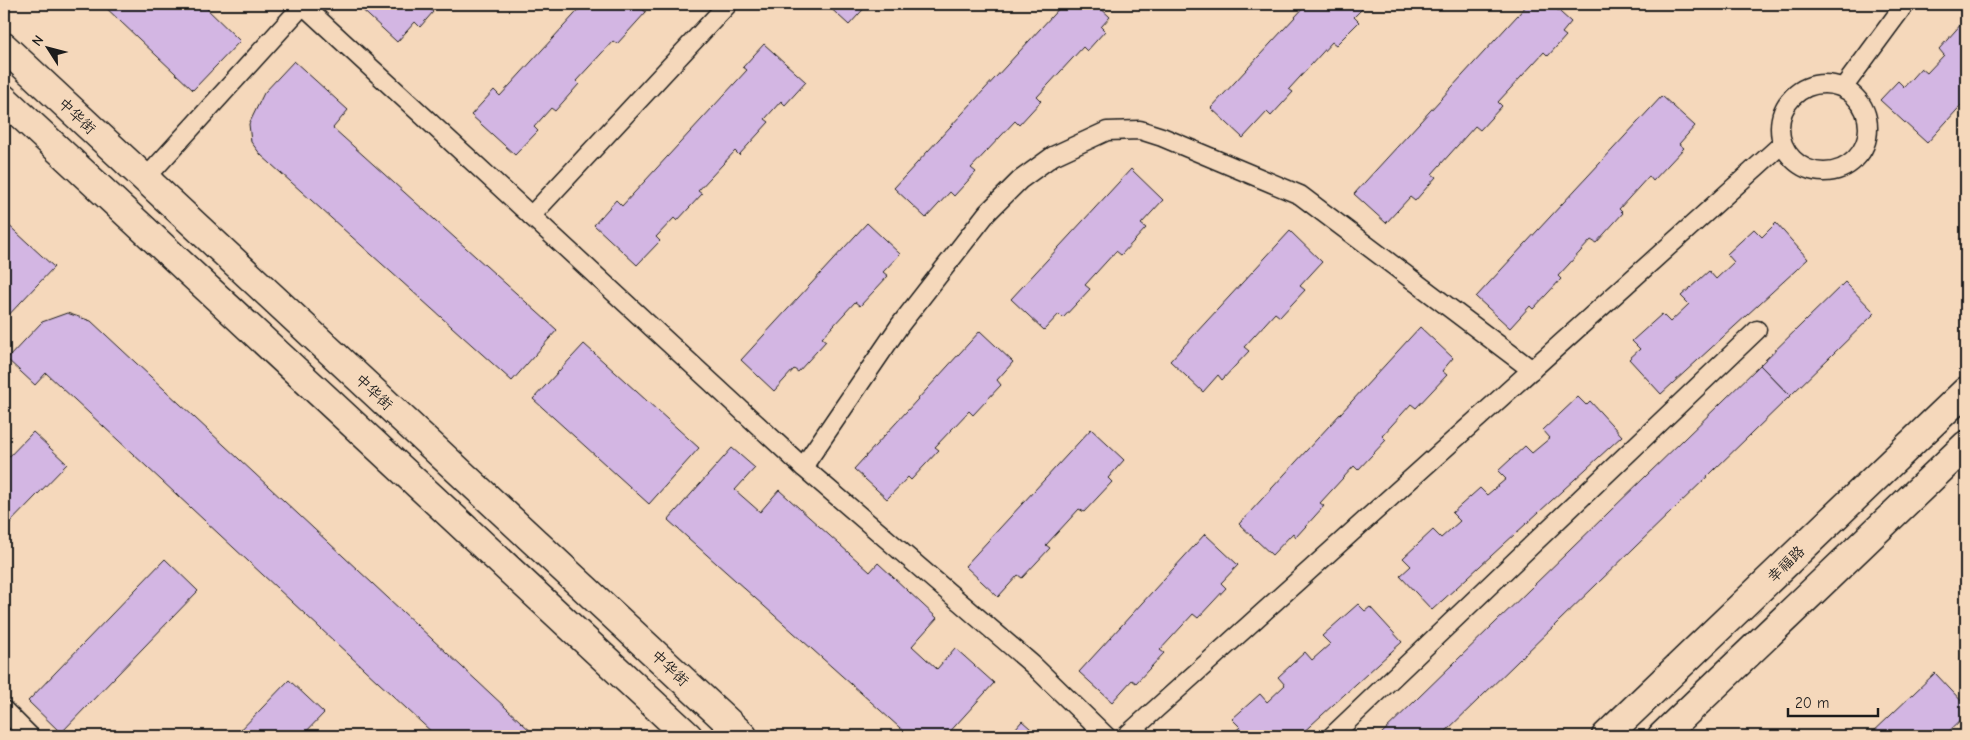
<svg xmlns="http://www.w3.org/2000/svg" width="1970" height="740" font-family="'Comic Neue','LXGW WenKai TC',sans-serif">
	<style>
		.building { fill: #d3b6e3; stroke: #1c1c1c }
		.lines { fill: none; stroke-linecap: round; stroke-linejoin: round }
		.lane-casing { stroke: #1c1c1c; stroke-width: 21 }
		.secondary-casing { stroke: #1c1c1c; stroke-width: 31 }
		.lane { stroke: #f5d8bb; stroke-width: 18 }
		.secondary { stroke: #f5d8bb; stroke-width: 28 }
		.labels { text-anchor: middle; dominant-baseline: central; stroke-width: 4; stroke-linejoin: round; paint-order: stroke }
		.street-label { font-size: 15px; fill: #1c1c1c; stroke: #f5d8bb }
	</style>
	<rect width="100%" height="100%" fill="#f5d8bb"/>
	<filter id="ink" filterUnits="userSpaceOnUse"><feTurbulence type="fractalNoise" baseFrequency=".02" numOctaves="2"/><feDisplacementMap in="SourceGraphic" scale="10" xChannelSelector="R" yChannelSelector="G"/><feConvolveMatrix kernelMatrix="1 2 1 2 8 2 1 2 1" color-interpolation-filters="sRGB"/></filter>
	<g filter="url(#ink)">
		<!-- building -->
		<g class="building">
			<path d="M102,4H202L240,41L193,90Z"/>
			<path d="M356,4H433L429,8L433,12L420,27L415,22L397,42Z"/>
			<path d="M584,4H647L642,9L646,12L617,44L613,41L576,81L579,84L555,111L551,108L534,127L538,131L515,155L471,115L494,90L500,96Z"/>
			<path d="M826,4H868L849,25Z"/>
			<path d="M1063,4H1096L1110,17L1101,27L1105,31L1087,51L1083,47L1037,97L1041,101L1019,125L1015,121L971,168L976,172L954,196L950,192L926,218L894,188Z"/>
			<path d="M1307,4H1367L1354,17L1359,22L1336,45L1332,42L1289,89L1293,92L1271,116L1267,112L1243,138L1211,108Z"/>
			<path d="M1528,4H1551L1571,22L1562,33L1566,36L1548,56L1544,52L1498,102L1502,106L1480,130L1475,126L1432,174L1436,177L1415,201L1410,197L1386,223L1354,194Z"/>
			<path d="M1963,22L1966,25V100L1927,143L1880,100L1898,81L1904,87L1921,68L1927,73L1944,55L1939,49Z"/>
			<path d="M764,44L806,82L785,105L781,101L765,119L769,122L739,155L735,151L698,191L702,194L677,221L674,218L656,237L660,241L637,265L594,225L616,200L622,206L747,70L743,67Z"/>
			<path d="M294,61L348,110L333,128L557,330L512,381L261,155L251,142L249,124L264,93Z"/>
			<path d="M1662,96L1695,126L1679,144L1684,148L1653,181L1649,176L1619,209L1623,213L1596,243L1591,240L1558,276L1561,279L1533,309L1530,306L1510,328L1476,297Z"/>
			<path d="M1131,169L1163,200L1141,224L1146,228L1121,255L1116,251L1085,285L1090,289L1063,318L1059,314L1044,330L1011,299Z"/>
			<path d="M4,221L54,267L4,320Z"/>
			<path d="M867,223L900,254L883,272L888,276L860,306L855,302L822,338L826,341L798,372L794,369L774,391L741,360Z"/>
			<path d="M1776,223L1808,259L1661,394L1629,359L1640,349L1632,341L1662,314L1670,322L1689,304L1681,296L1709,271L1716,279L1734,262L1727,254L1754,229L1762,237Z"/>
			<path d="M1290,231L1322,262L1300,286L1305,290L1280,317L1275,313L1244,347L1249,351L1222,380L1218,375L1203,392L1170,361Z"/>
			<path d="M1845,282L1875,313L1790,396L1760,365Z"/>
			<path d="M67,313L91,321L536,736H436L46,373L35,385L7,359L42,322Z"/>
			<path d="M1420,327L1453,358L1442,371L1447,375L1416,408L1411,404L1382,436L1386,440L1358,470L1354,466L1320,503L1324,506L1296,537L1293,533L1272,555L1239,524Z"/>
			<path d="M980,331L1013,362L997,380L1001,385L973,415L969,411L935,447L939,450L911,480L908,477L887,499L854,469Z"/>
			<path d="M584,344L699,448L649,504L533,399Z"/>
			<path d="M1760,365L1790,396L1441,736H1379Z"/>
			<path d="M1578,397L1586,405L1590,401L1622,436L1432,610L1400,576L1411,566L1403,558L1433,530L1441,538L1460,521L1452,513L1480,488L1487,495L1506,479L1498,471L1525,446L1532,453L1550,438L1543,430Z"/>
			<path d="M1091,429L1124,460L1108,478L1112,482L1084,512L1079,509L1046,545L1050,548L1022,578L1018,575L998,597L965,566Z"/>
			<path d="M33,432L67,464L4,529V462Z"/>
			<path d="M732,448L755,468L735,490L760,512L779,490L870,572L878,563L937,618L912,646L937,669L955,648L994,683L946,736H909L668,520Z"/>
			<path d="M1205,534L1238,565L1221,583L1226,588L1198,618L1193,614L1160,650L1164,653L1136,683L1132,680L1112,702L1079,672Z"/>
			<path d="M165,559L198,591L61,733L28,701Z"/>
			<path d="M1358,604L1365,611L1370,607L1402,642L1299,736H1230L1240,727L1232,719L1260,694L1267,702L1285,685L1278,677L1305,652L1312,660L1330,644L1322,636Z"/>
			<path d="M1935,673L1966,706V715L1944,736H1869Z"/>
			<path d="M289,680L324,713L302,736H235Z"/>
			<path d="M1022,721L1039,736H1009Z"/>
		</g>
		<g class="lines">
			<!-- lane casing -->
			<g class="lane-casing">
				<g id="lane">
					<path d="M303,5L803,467L1033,665L1106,736"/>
					<circle cx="1824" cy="128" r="44"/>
					<path d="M1843,88L1905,4"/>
					<path d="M145,179L304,4"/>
					<path d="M531,216L728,4"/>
					<path d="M803,467L900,325L987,213L1020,180L1053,156L1107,131L1140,130L1162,137L1300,195L1532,370"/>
					<path d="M4,710L30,736"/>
					<path d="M1126,736L1782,144"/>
					<path d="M1332,736L1757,330"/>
				</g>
			</g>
			<!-- secondary casing -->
			<g class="secondary-casing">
				<g id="secondary">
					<path d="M4,47L743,736"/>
					<path d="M4,99L688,736"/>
					<path d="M1606,736L1966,391"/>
					<path d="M1662,736L1966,445"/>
				</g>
			</g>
			<!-- lane -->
			<use href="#lane" class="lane"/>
			<!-- secondary -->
			<use href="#secondary" class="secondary"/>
		</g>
	</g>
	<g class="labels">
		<!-- street labels -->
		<g class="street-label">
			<text transform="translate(77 116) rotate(43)">中华街</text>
			<text transform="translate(374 392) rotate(43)">中华街</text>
			<text transform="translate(1786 564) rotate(-44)">幸福路</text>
			<text transform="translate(670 668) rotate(43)">中华街</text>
		</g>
	</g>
	<!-- margin -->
	<rect width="1970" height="740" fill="none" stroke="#f5d8bb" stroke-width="20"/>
	<rect x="10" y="10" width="1950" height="720" fill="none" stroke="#1c1c1c" stroke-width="2" filter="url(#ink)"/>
	<!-- north arrow -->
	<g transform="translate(48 48) rotate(306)" stroke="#f5d8bb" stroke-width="4" paint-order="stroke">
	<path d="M0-4L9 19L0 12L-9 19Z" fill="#1c1c1c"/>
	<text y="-8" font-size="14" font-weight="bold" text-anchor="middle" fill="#1c1c1c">N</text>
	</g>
	<!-- scale -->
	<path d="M1788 708v8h90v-8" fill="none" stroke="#1c1c1c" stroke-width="2.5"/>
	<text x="1795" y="708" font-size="15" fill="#1c1c1c" stroke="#f5d8bb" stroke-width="4" paint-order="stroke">20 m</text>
</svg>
